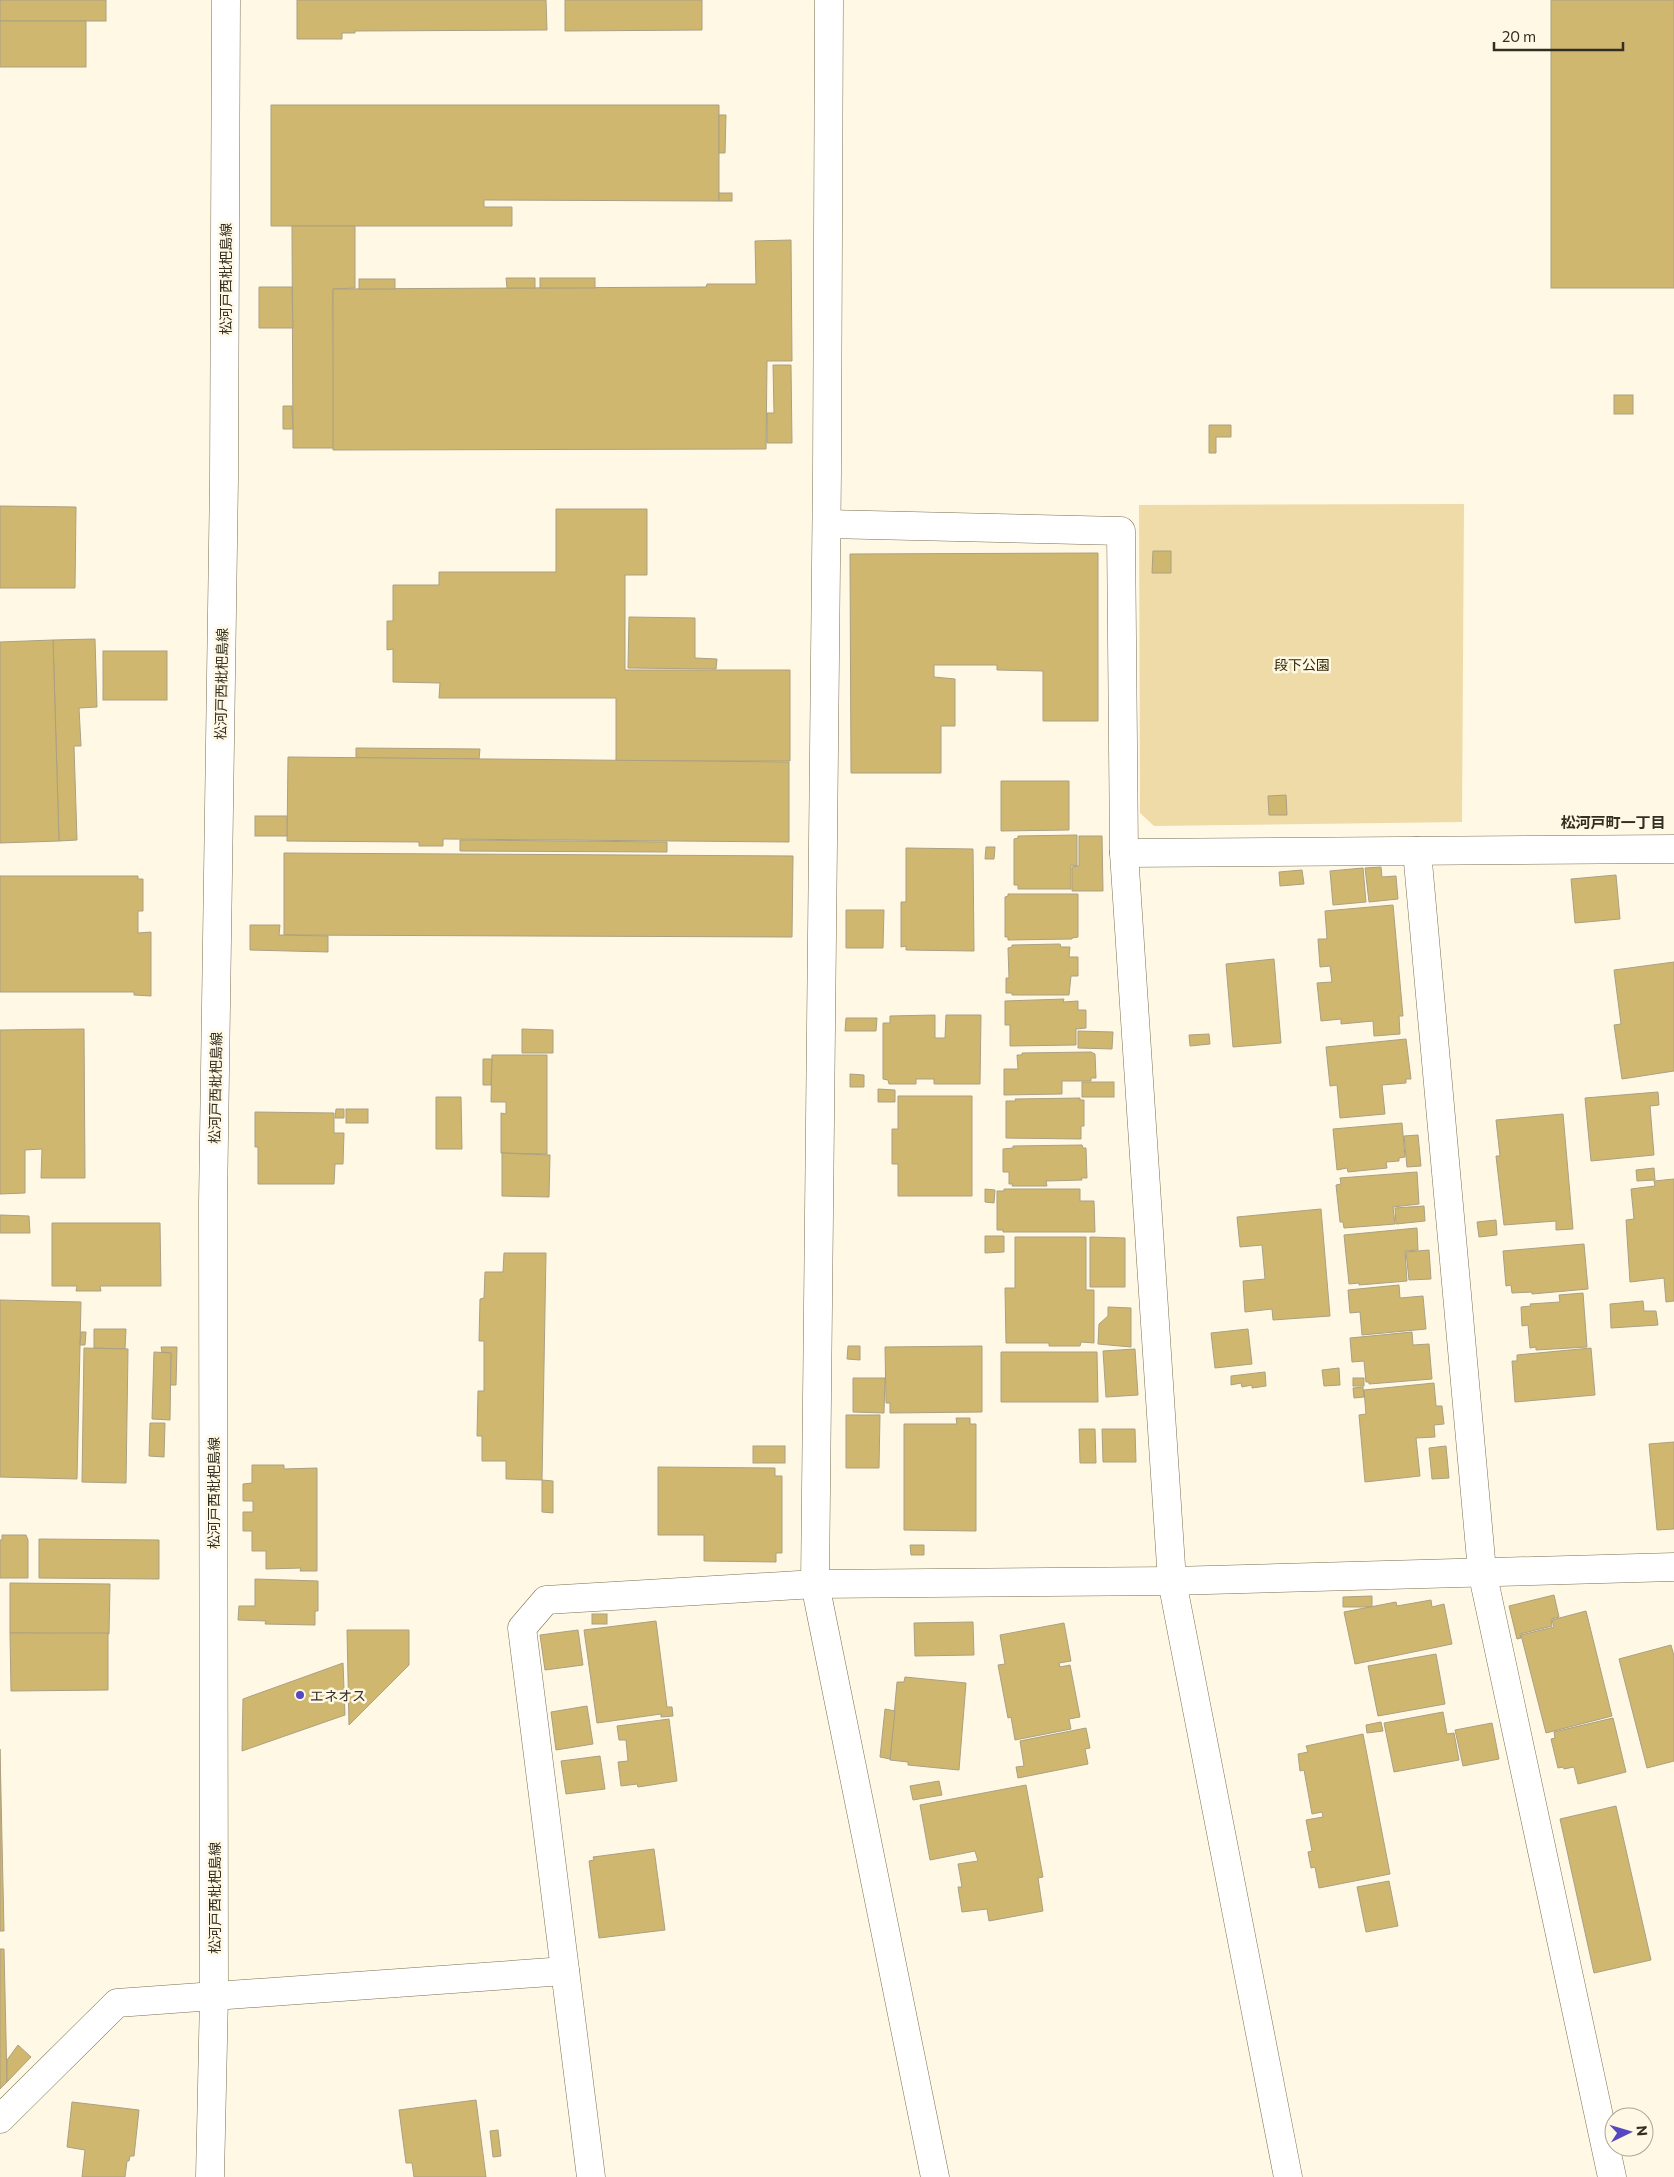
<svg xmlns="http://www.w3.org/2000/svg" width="1674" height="2177" font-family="Commissioner,'Noto Sans JP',sans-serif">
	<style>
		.green { fill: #eedba7 }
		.building { fill: #d0b770; stroke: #aba082 }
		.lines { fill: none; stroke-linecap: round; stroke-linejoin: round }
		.street-casing { stroke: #7b7054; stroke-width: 29 }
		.secondary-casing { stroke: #7b7054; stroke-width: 29 }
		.street { stroke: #fff; stroke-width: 28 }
		.secondary { stroke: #fff; stroke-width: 28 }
		.poi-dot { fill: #5548c0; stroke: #fff8e5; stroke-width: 2 }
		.labels { text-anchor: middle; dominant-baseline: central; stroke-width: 5; stroke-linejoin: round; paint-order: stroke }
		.street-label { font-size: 14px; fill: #322e22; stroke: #fff8e5 }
		.park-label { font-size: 14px; fill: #352a09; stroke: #fff8e5 }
		.poi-label { font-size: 14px; fill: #322e22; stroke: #fff8e5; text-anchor: start }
		.neighbourhood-label { font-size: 15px; font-weight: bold; fill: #322e22; stroke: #fff8e5 }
	</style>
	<rect width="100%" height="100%" fill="#fff8e5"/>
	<!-- green -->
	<path class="green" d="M1464,504L1462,822L1154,826L1140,813L1139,505Z"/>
	<!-- building -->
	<g class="building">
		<rect x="0" y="0" width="106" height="21"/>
		<path d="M297,0H546L547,30L355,31V33H342V39H297Z"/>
		<path d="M565,0H702V30L565,31Z"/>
		<rect x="1551" y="0" width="123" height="288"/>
		<rect x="0" y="21" width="86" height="46"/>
		<path d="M271,105H719V201L484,200V207H512V226H271Z"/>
		<path d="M719,115H726L725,153H719Z"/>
		<rect x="719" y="193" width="13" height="8"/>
		<path d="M292,226H355V288L333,289L334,448H293Z"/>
		<path d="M791,240L792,361H767L766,449L333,450V289L706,287L707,284H756L755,241Z"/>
		<path d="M506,278H535V288H507Z"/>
		<rect x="540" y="278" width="55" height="10"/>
		<rect x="359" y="279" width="36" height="10"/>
		<path d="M259,287H292L293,328H259Z"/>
		<path d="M773,365H791L792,443H767V413H774Z"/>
		<rect x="1614" y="395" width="19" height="19"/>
		<path d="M283,406H292L293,429H283Z"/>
		<path d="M1209,425H1231V437H1216V453H1209Z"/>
		<path d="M0,506L76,507L75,588H0Z"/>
		<path d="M556,509H647V575H625V670H790V761H616V698H439L440,683L393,682V649L387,650V621H393V585H439V572H556Z"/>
		<path d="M1153,551H1171V573H1152Z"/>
		<path d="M1098,553V721H1043V671L997,670V665H934V677L955,679V726H941V773H851L850,554Z"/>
		<path d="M629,617L695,618V658L717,659L716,669L628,668Z"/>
		<path d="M95,639L97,707L79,708L81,746H74L77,840L59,841L53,640Z"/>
		<path d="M53,640L59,841L0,843V642Z"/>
		<rect x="103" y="651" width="64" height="49"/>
		<path d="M356,748L480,749L479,759L356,758Z"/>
		<path d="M288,757L789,762V842L443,839V846H419V842L287,841Z"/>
		<path d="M1001,781H1069V830L1001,831Z"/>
		<path d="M1286,795L1287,815H1269L1268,796Z"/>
		<rect x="255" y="816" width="32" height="20"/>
		<path d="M1077,835V866L1071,865V889H1018V885H1014V839L1018,838V836Z"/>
		<path d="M1079,836H1102L1103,891H1072V867L1079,866Z"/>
		<path d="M460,840L667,842V852L460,851Z"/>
		<path d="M986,847H995L994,859H985Z"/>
		<path d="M906,848L973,849L974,951L906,950V946L901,947V902H906Z"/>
		<path d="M284,853L793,856L792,937L284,935Z"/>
		<path d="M1381,867L1382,877L1396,876L1398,899L1369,902L1365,868Z"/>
		<path d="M1363,868L1366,902L1333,905L1330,871Z"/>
		<path d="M1302,870L1304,884L1280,886L1279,872Z"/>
		<path d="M1616,875L1620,919L1575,923L1571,879Z"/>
		<path d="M0,876H138V879H143V911H138V933L151,932V996L134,995V992H0Z"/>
		<path d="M1008,894H1078V937L1072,938V939L1008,940V937H1005V897L1008,896Z"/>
		<path d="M1393,905L1403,1016H1399L1400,1034L1374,1036L1373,1021L1341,1024V1019L1321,1021L1317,983L1332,982L1330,966L1320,967L1318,939H1327L1325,911Z"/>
		<path d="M846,910H884L883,948H846Z"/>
		<path d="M250,925H280L279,935L328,936V952L250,950Z"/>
		<path d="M1060,944L1061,947H1070L1069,957H1078V976H1071L1069,995H1012V993H1006V978H1009L1008,948L1012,947V945Z"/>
		<path d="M1274,959L1281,1043L1233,1047L1226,964Z"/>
		<path d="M1674,962V1071L1622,1079L1614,1025L1621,1024L1614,970Z"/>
		<path d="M1064,999L1063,1002L1078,1001V1010H1086V1028L1076,1029V1045L1010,1046V1025H1005V1001Z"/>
		<path d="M935,1015V1038H945L946,1015H981L980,1084H934V1079H916V1084H889L888,1080L883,1079V1023H890V1016Z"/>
		<path d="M846,1018H877L876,1031H845Z"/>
		<path d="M84,1029L85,1178H41L42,1149L25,1150V1193L0,1194V1030Z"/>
		<path d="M522,1029L553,1030V1053H522Z"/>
		<path d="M1078,1031L1113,1032L1112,1049L1078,1048Z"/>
		<path d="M1209,1034L1210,1044L1190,1046L1189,1035Z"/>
		<path d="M1406,1039L1411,1079H1406V1083L1382,1085L1385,1114L1340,1118L1337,1085L1330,1086L1326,1047Z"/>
		<path d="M1091,1052L1095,1054L1096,1078H1091V1081H1062V1094L1004,1095V1069H1018L1017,1055H1022V1053Z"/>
		<path d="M492,1055H547V1154L501,1153V1113L506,1114V1102H491Z"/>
		<path d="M483,1059H492L491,1085H483Z"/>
		<path d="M850,1074L864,1075V1087H850Z"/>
		<rect x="1082" y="1082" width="32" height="15"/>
		<path d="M878,1089L895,1090V1102H878Z"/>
		<path d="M1658,1092L1659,1105L1650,1106L1654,1155L1591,1161L1585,1098Z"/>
		<path d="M898,1096H972V1196H898V1164H892V1129H898Z"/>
		<path d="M436,1097H461L462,1149H436Z"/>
		<path d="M1080,1098V1100H1084V1126H1081V1139L1006,1138V1101H1016L1015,1099Z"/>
		<path d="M336,1109H344V1118H335Z"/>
		<rect x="346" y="1109" width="22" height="14"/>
		<path d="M255,1112L334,1113V1133H344L343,1164H335L334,1184H258V1147H255Z"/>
		<path d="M1563,1114L1573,1229L1556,1230V1221L1504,1225L1496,1156H1500L1496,1120Z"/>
		<path d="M1402,1123L1405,1157L1399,1158V1161L1386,1162L1387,1168L1348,1172L1347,1168L1337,1170L1333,1129Z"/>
		<path d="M1418,1135L1421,1166L1407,1167L1404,1136Z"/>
		<path d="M1082,1145L1083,1148H1086L1087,1178H1081L1082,1180L1046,1181L1047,1186H1012L1013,1184H1009V1172H1003V1149L1013,1148V1146Z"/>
		<path d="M502,1153L550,1155L549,1197L502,1196Z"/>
		<path d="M1654,1168L1655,1180L1637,1181L1636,1170Z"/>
		<path d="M1417,1172L1419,1204L1393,1207L1395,1224L1344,1228L1343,1222H1340L1336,1185L1341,1184L1340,1178Z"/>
		<path d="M1674,1179V1301L1666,1302L1664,1278L1630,1282L1626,1220L1634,1219L1631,1189L1655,1186L1654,1181Z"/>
		<path d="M985,1189L995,1190L994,1203L985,1202Z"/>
		<path d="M1004,1189H1080V1201H1094L1095,1232H1003V1230H997V1191H1004Z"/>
		<path d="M1424,1206L1425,1221L1396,1224L1395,1208Z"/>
		<path d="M1321,1209L1330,1316L1273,1320L1272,1309L1245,1312L1243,1281L1265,1279L1262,1245L1240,1247L1237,1217Z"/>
		<path d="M0,1215L29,1216L30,1233H0Z"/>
		<path d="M1496,1220L1497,1235L1479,1237L1477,1222Z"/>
		<path d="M52,1223H160L161,1286H100L101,1291H76L77,1286H52Z"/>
		<path d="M1417,1228L1418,1250L1405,1251L1407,1281L1359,1285V1283L1349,1284L1344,1235Z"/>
		<path d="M985,1236H1004V1252L985,1253Z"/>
		<path d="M1015,1237H1086V1290H1094V1343L1081,1342L1080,1346H1049V1343H1006L1005,1288H1015Z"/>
		<path d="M1090,1237L1125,1238V1287H1090Z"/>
		<path d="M1584,1244L1588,1289L1532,1294V1292L1512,1293L1511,1285L1506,1286L1503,1251Z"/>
		<path d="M1429,1250L1431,1279L1409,1280L1406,1252Z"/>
		<path d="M504,1253H546L542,1480L506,1479V1461H482V1436H477L478,1391H484V1341H479L480,1299L484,1298L485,1272H503Z"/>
		<path d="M1399,1285L1400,1298L1423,1296L1426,1329L1362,1335L1360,1312L1350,1313L1348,1290Z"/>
		<path d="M1583,1293L1587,1347L1536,1350V1347L1530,1348L1528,1325L1522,1326L1521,1307L1531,1306L1530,1304L1560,1302L1559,1295Z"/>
		<path d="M0,1300L81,1302L77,1479L0,1477Z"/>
		<path d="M1643,1301L1644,1311H1656L1658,1325L1611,1328L1610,1304Z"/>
		<path d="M1108,1307L1131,1308V1347L1098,1344L1099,1324L1108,1316Z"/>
		<path d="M94,1329H126L125,1349L94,1348Z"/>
		<path d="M1248,1329L1252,1364L1215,1368L1211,1333Z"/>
		<path d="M81,1332H86L85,1345H80Z"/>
		<path d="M1412,1332L1413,1345L1429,1344L1432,1379L1369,1384V1382H1366L1364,1361L1352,1362L1350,1338Z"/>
		<path d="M848,1346H860V1360L847,1359Z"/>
		<path d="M982,1346V1412L890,1413V1403H886L885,1347Z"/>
		<path d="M161,1347H177L176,1385H170L171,1353L162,1352Z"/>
		<path d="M84,1348L128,1349L126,1483L82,1482Z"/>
		<path d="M1591,1348L1595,1395L1515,1402L1512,1361H1517V1355Z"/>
		<path d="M1135,1349L1138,1395L1106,1397L1103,1351Z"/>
		<path d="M154,1352L171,1353L170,1420L152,1419Z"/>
		<path d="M1001,1352H1097L1098,1402H1001Z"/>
		<path d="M1339,1368L1340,1385L1324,1386L1322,1370Z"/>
		<path d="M1265,1372L1266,1386L1252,1388V1385L1242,1387L1241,1383L1231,1385V1376Z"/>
		<path d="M853,1378H885L884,1413L853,1412Z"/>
		<rect x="1353" y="1378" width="11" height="8"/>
		<path d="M1434,1383L1436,1406H1442L1444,1424L1434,1425L1435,1437L1416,1438L1420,1476L1365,1482L1359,1415L1366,1414L1364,1390Z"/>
		<path d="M1363,1387L1364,1397L1354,1398L1353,1388Z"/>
		<path d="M846,1415H880L879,1468H846Z"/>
		<path d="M956,1418H970V1424H976V1531L904,1530V1424H957Z"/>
		<path d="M150,1423H165L164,1457L149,1456Z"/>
		<path d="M1079,1429H1095L1096,1463H1080Z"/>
		<path d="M1102,1429H1135L1136,1462H1103Z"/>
		<path d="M1674,1442V1529L1657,1530L1649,1444Z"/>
		<rect x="753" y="1446" width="32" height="17"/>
		<path d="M1446,1446L1449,1478L1432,1479L1429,1448Z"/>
		<path d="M252,1465H284V1469L317,1468V1571H300L301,1568L266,1569V1551H252V1531H243V1512H253V1501H243V1484L252,1483Z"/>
		<path d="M658,1467L775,1468V1476H782V1553H776V1562L704,1561V1535H658Z"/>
		<path d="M542,1480L553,1481V1513L542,1512Z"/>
		<path d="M2,1535H26L28,1540V1578H0V1540H2Z"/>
		<path d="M39,1539L159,1540V1579L39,1578Z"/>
		<path d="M910,1545H924V1555H911Z"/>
		<path d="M255,1579L318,1581V1611H315V1625L265,1624L266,1621L238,1620L239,1606H255Z"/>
		<path d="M10,1583L110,1584L109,1634L10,1633Z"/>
		<path d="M1554,1595L1559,1617L1551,1619L1552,1626L1520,1634L1521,1638L1517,1639L1509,1606Z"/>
		<path d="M1372,1596V1607H1343V1597Z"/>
		<path d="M1431,1600L1432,1607L1444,1604L1452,1644L1355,1664L1344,1612L1396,1602L1397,1606Z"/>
		<path d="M1586,1611L1612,1716L1546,1733L1521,1635L1554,1627L1552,1620Z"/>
		<rect x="592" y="1614" width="15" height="10"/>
		<path d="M656,1621L667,1707H672L673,1716L661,1717V1714L597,1723L584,1630Z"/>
		<path d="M973,1622L974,1655L915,1656L914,1623Z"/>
		<path d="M1064,1623L1071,1661L1059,1663L1060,1667L1070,1665L1080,1717L1069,1719L1071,1729L1015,1740L1011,1717L1008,1718L998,1665L1005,1664L1000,1635Z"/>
		<path d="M347,1630H409V1665L349,1725Z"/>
		<path d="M578,1630L583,1665L545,1670L540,1635Z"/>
		<path d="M10,1633H108V1690L11,1691Z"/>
		<path d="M1671,1645L1674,1656V1761L1647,1768L1619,1659Z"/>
		<path d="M1436,1654L1445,1704L1378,1716L1368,1666Z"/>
		<path d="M343,1663L345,1715L242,1751L243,1699Z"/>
		<path d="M905,1677L966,1683L959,1770L908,1765V1762L890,1760L897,1682H904Z"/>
		<path d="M587,1706L593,1744L556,1750L551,1712Z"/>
		<path d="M885,1709L895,1711L890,1759L880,1757Z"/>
		<path d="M1443,1712L1447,1734L1454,1733L1459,1760L1394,1772L1384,1723Z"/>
		<path d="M1613,1718L1626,1772L1578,1784L1574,1767L1564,1769L1563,1767L1558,1768L1551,1739L1555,1738L1554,1732Z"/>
		<path d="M669,1719L677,1781L638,1787L637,1784L621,1786L618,1762L628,1761L626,1740H619L617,1726Z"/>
		<path d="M1381,1722L1383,1731L1367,1733L1366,1725Z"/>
		<path d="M1492,1723L1499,1759L1463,1766L1455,1730Z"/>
		<path d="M1086,1728L1090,1748L1085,1749L1088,1764L1018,1778L1016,1767L1024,1766L1020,1741Z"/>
		<path d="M1363,1734L1390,1874L1319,1888L1315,1867L1311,1868L1308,1852L1312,1851L1306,1820L1323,1817L1322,1812L1312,1814L1304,1770L1300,1771L1298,1754L1308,1752L1306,1746Z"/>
		<path d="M0,1749L4,1931H0Z"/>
		<path d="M600,1756L605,1789L566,1794L561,1761Z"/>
		<path d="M939,1781L942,1795L913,1800L910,1786Z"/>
		<path d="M1026,1785L1043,1877L1038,1878L1043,1911L989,1921L987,1909L962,1912L958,1887H962L958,1864L978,1861L975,1851L930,1860L920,1805Z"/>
		<path d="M1616,1806L1651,1960L1594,1973L1560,1819Z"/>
		<path d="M654,1849L665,1930L599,1938L589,1861L594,1860L593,1857Z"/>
		<path d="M1389,1881L1398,1926L1366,1932L1357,1887Z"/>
		<path d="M0,1949H4L7,2082L0,2089Z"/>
		<path d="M18,2045L31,2057L7,2082V2060Z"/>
		<path d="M476,2100L486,2177H414L412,2163H406L399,2110Z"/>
		<path d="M72,2102L139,2110L134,2156H130L129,2161H127L125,2177H82L85,2150L67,2147Z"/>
		<path d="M498,2130L501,2156L493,2157L490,2131Z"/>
	</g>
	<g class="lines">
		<!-- street casing -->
		<g class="street-casing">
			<g id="street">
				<path d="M829,0L827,472L815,1584L935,2177"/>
				<path d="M827,524L1121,531L1124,853L1172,1581L1288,2177"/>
				<path d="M1417,851L1482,1571L1612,2177"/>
				<path d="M1124,853L1674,849"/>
				<path d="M0,2119L117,2003L565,1971"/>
				<path d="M591,2177L522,1628L546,1600L815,1584L1172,1581L1674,1567"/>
			</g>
		</g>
		<!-- secondary casing -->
		<g class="secondary-casing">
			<path id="secondary" d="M210,2177L214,1996L213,1203L224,479L226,0"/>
		</g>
		<!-- street -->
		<use href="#street" class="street"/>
		<!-- secondary -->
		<use href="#secondary" class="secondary"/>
	</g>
	<!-- markers -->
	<circle class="poi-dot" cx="300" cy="1695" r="5"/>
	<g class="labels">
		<!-- street labels -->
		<g class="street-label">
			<text transform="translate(225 279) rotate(-90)">松河戸西枇杷島線</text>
			<text transform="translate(221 684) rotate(-89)">松河戸西枇杷島線</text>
			<text transform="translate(215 1088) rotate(-89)">松河戸西枇杷島線</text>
			<text transform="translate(213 1493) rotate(-90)">松河戸西枇杷島線</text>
			<text transform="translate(214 1898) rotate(-90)">松河戸西枇杷島線</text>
		</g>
		<!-- park labels -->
		<g class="park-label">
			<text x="1302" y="664">段下公園</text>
		</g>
		<!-- poi labels -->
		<g class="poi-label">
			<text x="310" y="1695">エネオス</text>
		</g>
		<!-- neighbourhood labels -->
		<g class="neighbourhood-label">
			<text x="1613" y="822">松河戸町一丁目</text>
		</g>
	</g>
	<!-- north arrow -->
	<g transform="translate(1629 2132) rotate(85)"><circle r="24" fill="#fff8e5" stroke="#ada797"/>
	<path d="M0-4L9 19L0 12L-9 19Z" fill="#5548c0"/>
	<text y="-8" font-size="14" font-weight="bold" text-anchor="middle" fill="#322e22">N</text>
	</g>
	<!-- scale -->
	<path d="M1494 42v8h129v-8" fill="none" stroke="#322e22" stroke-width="2.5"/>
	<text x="1502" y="42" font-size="15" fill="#322e22" stroke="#fff8e5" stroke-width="4" paint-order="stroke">20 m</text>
</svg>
